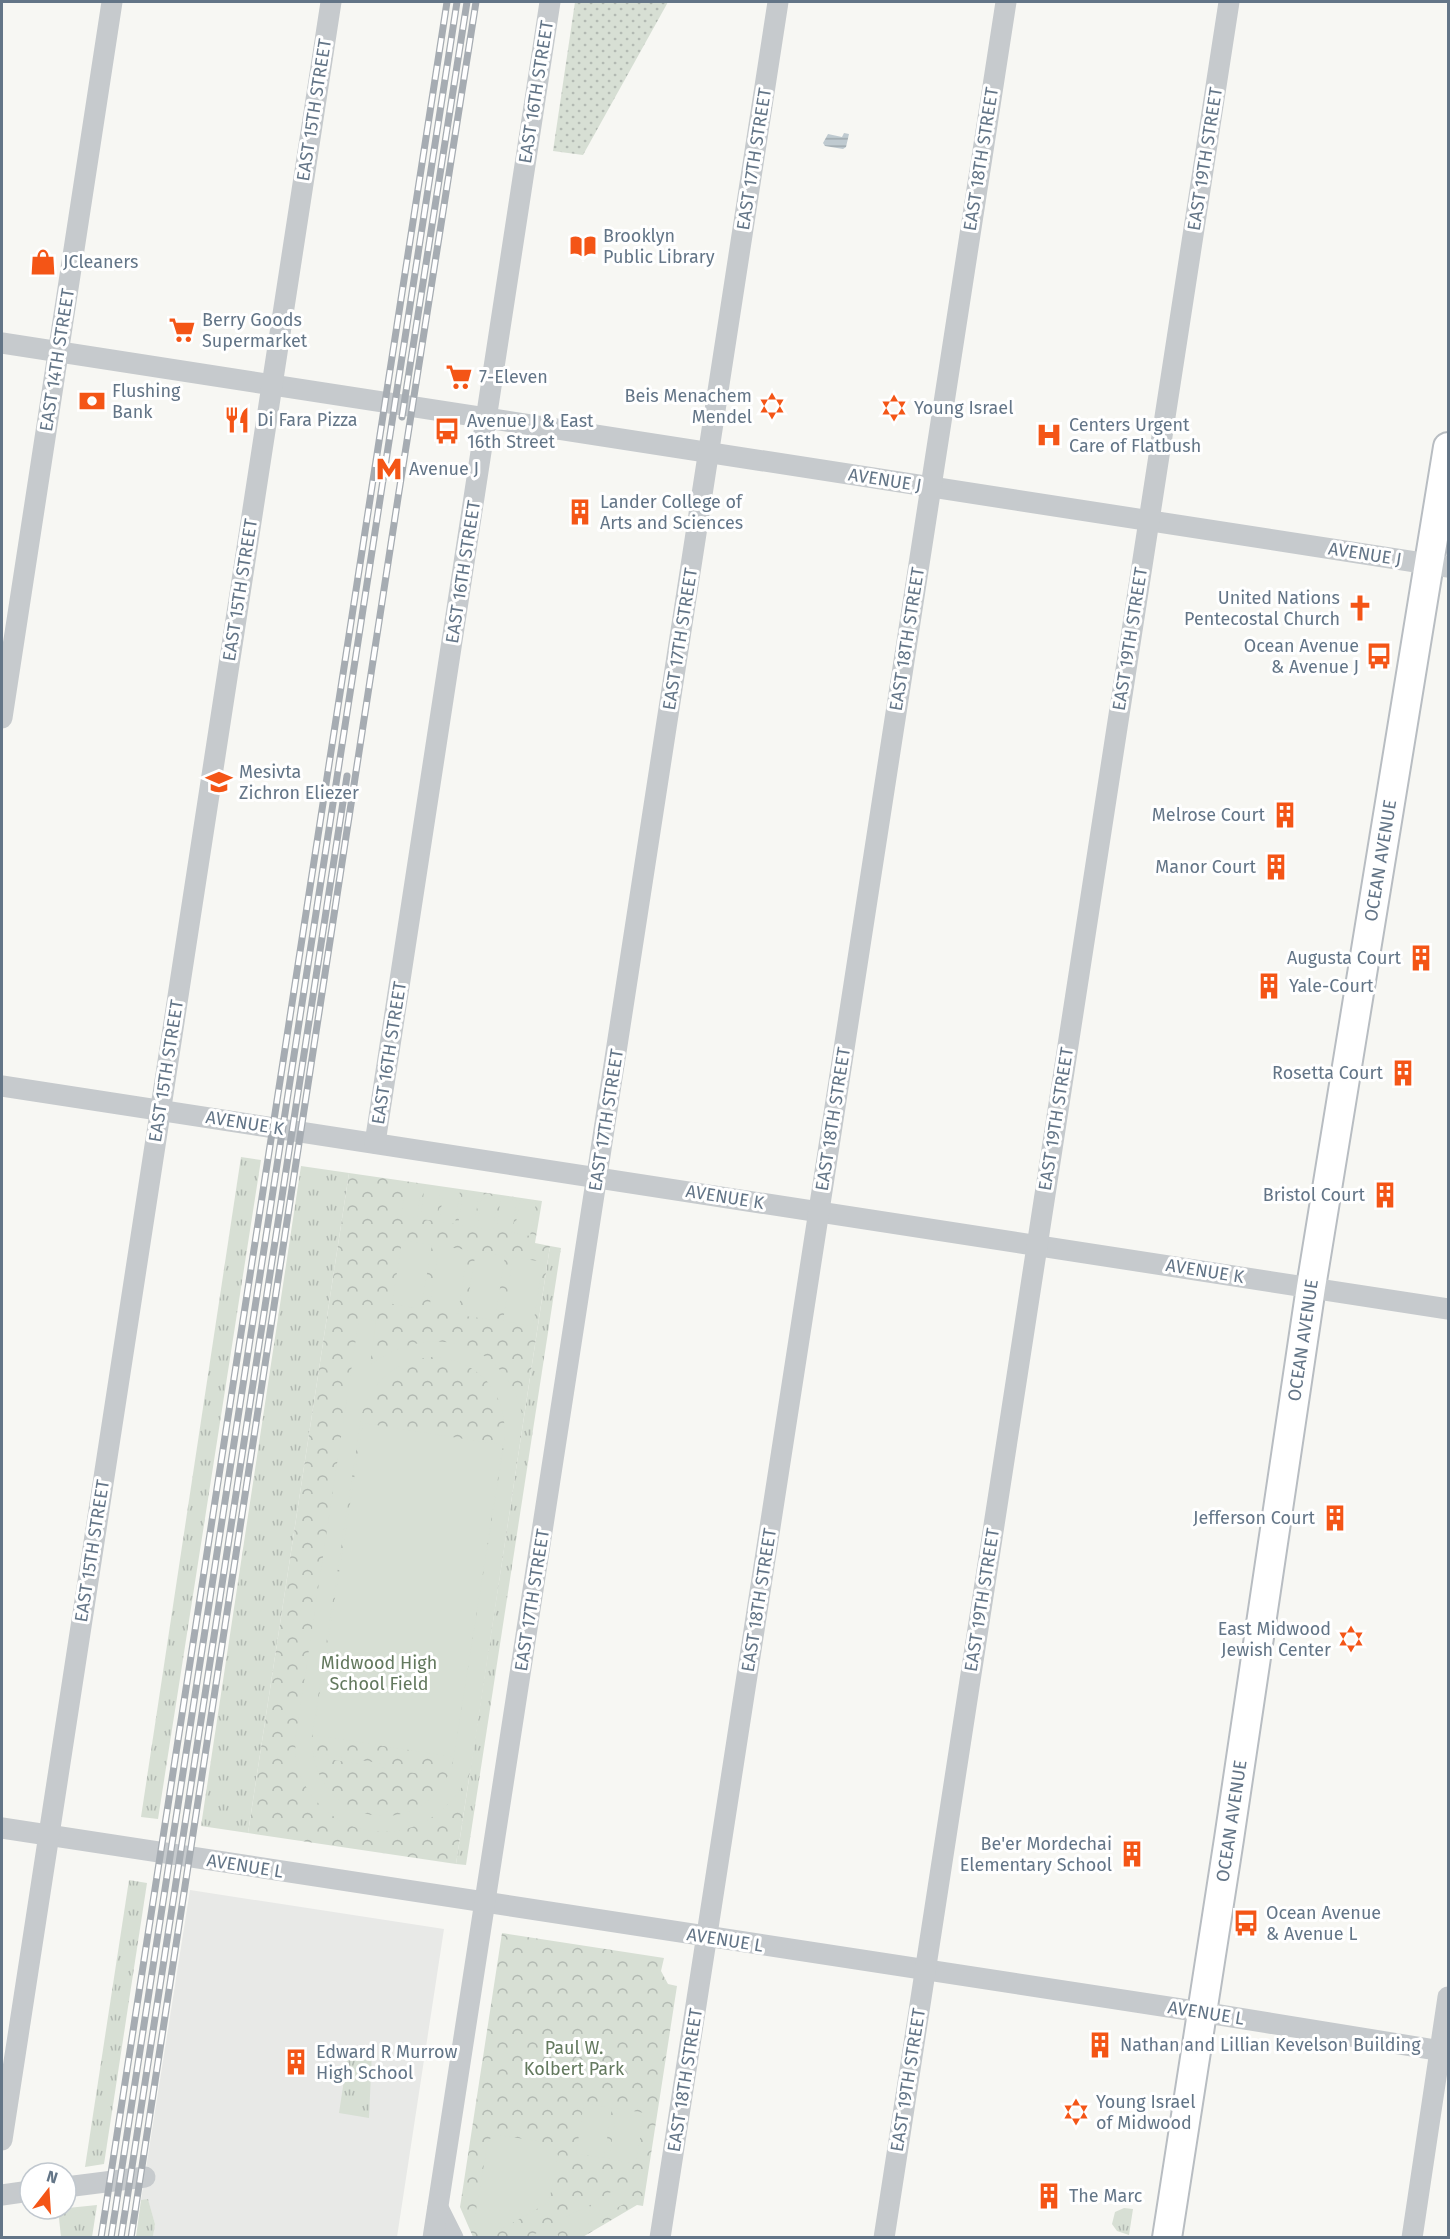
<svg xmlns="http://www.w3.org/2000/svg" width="1450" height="2239" font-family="'Fira Sans',sans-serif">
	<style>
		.built { fill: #e8e9e7 }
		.grass { fill: url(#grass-tufts) }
		.park { fill: url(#park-crowns) }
		.garden { fill: url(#garden-dots) }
		.pitch { fill: #d7dfd4; fill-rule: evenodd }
		.water { fill: url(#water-rules) }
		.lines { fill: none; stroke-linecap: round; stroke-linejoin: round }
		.secondary-casing { stroke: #b8bdc2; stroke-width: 32 }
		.minor { stroke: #c6cacd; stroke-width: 21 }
		.secondary { stroke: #fff; stroke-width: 28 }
		.rail-casing { stroke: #a6acb2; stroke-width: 7 }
		.rail { stroke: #fff; stroke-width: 4.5; stroke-dasharray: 14; stroke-linecap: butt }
		.labels { text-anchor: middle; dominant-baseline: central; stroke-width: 6; stroke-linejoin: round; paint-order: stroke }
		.street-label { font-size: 18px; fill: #637587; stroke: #fff }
		.poi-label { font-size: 18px; fill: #637587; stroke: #fff; text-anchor: start }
		.park-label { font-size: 18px; fill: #63795e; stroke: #fff }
	</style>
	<defs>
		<pattern id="grass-tufts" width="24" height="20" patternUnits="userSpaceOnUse" patternTransform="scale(1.5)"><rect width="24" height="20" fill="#d7dfd4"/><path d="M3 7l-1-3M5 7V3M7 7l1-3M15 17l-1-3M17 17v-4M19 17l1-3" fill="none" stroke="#b2b9b2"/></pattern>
		<pattern id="park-crowns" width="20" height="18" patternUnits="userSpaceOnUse" patternTransform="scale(1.5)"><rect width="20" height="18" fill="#d7dfd4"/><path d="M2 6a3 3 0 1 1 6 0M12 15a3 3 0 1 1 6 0" fill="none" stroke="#b2b9b2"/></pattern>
		<pattern id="garden-dots" width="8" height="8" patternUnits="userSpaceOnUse" patternTransform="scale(1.5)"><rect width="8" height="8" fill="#d7dfd4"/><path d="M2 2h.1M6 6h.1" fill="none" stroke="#b2b9b2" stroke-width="1.8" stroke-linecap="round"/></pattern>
		<pattern id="water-rules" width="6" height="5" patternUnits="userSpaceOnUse" patternTransform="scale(1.5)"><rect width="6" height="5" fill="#bfcad0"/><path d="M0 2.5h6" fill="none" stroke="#9fa9ae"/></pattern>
	</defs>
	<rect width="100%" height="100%" fill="#f7f7f3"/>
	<!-- built -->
	<path class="built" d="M190,1890L444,1929L397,2237H153L155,2224L148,2200H141Z"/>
	<!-- grass -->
	<g class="grass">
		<path d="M241,1157L261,1160L158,1819L141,1817Z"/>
		<path d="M301,1166L349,1173L248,1833L201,1826Z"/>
		<path d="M550,1246L561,1248L466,1865L456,1864Z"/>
		<path d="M129,1880L147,1883L104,2164L85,2167Z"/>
		<path d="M349,2047L372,2051L369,2118L339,2113Z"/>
		<path d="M148,2199L155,2224L153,2237H136L141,2200Z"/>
		<path d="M97,2205L92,2237H61L58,2209Z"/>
		<path d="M1124,2208L1133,2209L1129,2235L1117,2231L1112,2224L1115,2212Z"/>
	</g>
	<!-- park -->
	<g class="park">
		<path d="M349,1173L542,1201L535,1243L550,1246L456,1864L248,1833Z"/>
		<path d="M502,1933L664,1958L661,1971L668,1984L677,1986L643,2206L637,2205L581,2238L473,2237L460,2207Z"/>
	</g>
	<!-- garden -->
	<path class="garden" d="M575,2H668L583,155L553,151Z"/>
	<!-- pitch -->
	<g class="pitch">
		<path d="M406,1183L422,1185L417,1218L401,1216Z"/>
		<path d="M425,1185L441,1188L436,1221L420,1219Z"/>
		<path d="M444,1189L460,1191L455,1224L439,1222Z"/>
		<path d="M463,1192L479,1194L474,1227L458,1225Z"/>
		<path d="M482,1194L498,1197L493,1230L477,1228Z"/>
		<path d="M501,1197L517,1200L512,1233L496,1231Z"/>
		<path d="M520,1200L536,1203L530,1236L514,1233Z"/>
		<path d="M402,1240L432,1245L421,1309L392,1304Z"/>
		<path d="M439,1246L468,1250L458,1314L429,1310Z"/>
		<path d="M476,1251L505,1256L495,1320L465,1316Z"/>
		<path d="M513,1257L543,1262L533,1326L503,1321Z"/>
		<path d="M359,1318L376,1321L370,1365C431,1320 507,1341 523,1418L471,1769C465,1786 452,1802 438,1813C389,1851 318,1829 298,1769C295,1761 296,1751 295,1742ZM431,1357C481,1359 510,1395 504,1445L452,1767C420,1847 309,1824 312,1735L362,1413C373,1380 396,1361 431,1357Z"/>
		<path d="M363,1423L503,1445L454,1757L313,1735Z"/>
		<path d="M316,1753L422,1770L421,1774L315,1757Z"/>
		<path d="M584,2103L612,2108L604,2158L576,2154Z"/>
		<path d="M617,2108L644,2113L636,2164L609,2159Z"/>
		<path d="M498,2135L550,2143L554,2146L558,2156L549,2202L493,2234H485L477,2230L474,2221L488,2142L492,2136Z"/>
		<path d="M616,2189L624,2204L598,2218L590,2204Z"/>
		<path d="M589,2205L597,2219L571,2234L562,2219Z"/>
		<path d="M552,2225L559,2237H529Z"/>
	</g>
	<!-- water -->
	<path class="water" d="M844,133L849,134L846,147L843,149L825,146L823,143L828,134L842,137Z"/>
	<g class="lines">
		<!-- secondary casing -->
		<g class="secondary-casing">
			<g id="secondary">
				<path id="s1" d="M1167,2238L1229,1839L1311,1287L1448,447"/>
			</g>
		</g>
		<!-- minor -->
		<g class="minor">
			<path d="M2,343L1448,567"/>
			<path d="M2,718L112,2"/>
			<path d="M2,1086L1448,1309"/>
			<path d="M375,1143L550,2"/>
			<path d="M2,1828L1201,2012L1448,2052"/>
			<path d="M2,2140L331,2"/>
			<path d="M66,2187L145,2177"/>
			<path d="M2,2195L30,2191"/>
			<path d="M438,2208L453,2238"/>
			<path d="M433,2238L778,2"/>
			<path d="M660,2238L1006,2"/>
			<path d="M884,2238L1229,2"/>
			<path d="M1412,2238L1448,1997"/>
		</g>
		<!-- secondary -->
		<use href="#secondary" class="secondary"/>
		<!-- rail casing -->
		<g class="rail-casing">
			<g id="rail">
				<path d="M402,417L467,2"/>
				<path d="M101,2238L447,2"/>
				<path d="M111,2238L457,2"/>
				<path d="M121,2238L347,776"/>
				<path d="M131,2238L398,498L476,2"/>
			</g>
		</g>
		<!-- rail -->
		<use href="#rail" class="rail"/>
	</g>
	<!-- icons -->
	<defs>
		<g id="library-bare" transform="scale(2.07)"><path d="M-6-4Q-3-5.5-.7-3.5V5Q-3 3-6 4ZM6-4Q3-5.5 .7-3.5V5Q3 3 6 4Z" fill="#f45516" stroke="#fff" stroke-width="2.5" paint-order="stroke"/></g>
		<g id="shop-bare" transform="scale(2.07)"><path d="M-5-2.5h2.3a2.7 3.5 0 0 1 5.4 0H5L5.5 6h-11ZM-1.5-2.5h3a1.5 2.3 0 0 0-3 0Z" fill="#f45516" stroke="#fff" stroke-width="2.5" paint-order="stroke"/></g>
		<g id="supermarket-bare" transform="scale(2.07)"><path d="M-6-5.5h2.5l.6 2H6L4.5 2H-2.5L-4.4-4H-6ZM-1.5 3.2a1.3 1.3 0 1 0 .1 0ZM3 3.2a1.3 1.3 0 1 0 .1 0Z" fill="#f45516" stroke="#fff" stroke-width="2.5" paint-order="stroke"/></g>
		<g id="bank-bare" transform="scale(2.07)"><path d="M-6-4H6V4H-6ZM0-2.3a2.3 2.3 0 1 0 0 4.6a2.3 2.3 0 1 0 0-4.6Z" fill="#f45516" stroke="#fff" stroke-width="2.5" paint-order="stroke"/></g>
		<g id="synagogue-bare" transform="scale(2.07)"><path d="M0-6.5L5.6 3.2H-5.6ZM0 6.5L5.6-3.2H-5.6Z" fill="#f45516" stroke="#fff" stroke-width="2.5" paint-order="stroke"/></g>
		<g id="restaurant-bare" transform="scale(2.07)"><path d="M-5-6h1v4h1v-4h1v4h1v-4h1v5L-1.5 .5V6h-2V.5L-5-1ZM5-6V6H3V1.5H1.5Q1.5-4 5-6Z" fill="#f45516" stroke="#fff" stroke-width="2.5" paint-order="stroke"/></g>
		<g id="bus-bare" transform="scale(2.07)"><path d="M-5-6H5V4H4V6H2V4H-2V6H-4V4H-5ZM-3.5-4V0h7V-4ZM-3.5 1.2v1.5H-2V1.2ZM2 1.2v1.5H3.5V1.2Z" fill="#f45516" stroke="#fff" stroke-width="2.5" paint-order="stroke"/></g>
		<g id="hospital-bare" transform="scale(2.07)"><path d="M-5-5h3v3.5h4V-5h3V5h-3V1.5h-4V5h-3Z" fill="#f45516" stroke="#fff" stroke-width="2.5" paint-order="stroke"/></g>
		<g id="metro-bare" transform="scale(2.07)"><path d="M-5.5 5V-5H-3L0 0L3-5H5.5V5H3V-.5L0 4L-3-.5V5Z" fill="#f45516" stroke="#fff" stroke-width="2.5" paint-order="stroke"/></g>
		<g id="building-bare" transform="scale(2.07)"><path d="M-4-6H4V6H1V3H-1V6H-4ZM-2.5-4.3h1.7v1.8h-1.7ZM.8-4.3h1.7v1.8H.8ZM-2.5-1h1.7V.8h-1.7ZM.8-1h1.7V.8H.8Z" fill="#f45516" stroke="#fff" stroke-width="2.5" paint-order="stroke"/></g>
		<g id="church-bare" transform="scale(2.07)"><path d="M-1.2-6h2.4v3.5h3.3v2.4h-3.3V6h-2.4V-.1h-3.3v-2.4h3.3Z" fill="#f45516" stroke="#fff" stroke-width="2.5" paint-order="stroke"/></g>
		<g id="school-bare" transform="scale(2.07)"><path d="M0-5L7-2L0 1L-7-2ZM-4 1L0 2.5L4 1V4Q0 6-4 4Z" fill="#f45516" stroke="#fff" stroke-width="2.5" paint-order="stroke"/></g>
	</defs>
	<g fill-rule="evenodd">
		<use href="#library-bare" x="583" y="246"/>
		<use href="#shop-bare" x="43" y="262"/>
		<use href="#supermarket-bare" x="182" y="330"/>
		<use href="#supermarket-bare" x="459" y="377"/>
		<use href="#bank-bare" x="92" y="401"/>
		<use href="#synagogue-bare" x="772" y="406"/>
		<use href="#synagogue-bare" x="894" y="408"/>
		<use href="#restaurant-bare" x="237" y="420"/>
		<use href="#bus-bare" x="447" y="431"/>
		<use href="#hospital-bare" x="1049" y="435"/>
		<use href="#metro-bare" x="389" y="469"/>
		<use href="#building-bare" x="580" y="512"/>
		<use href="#church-bare" x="1360" y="608"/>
		<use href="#bus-bare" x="1379" y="656"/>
		<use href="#school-bare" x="219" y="782"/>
		<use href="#building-bare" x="1285" y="815"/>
		<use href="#building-bare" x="1276" y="867"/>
		<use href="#building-bare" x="1421" y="958"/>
		<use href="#building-bare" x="1269" y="986"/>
		<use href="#building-bare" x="1403" y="1073"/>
		<use href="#building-bare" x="1385" y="1195"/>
		<use href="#building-bare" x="1335" y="1518"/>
		<use href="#synagogue-bare" x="1351" y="1639"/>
		<use href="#building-bare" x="1132" y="1854"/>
		<use href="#bus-bare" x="1246" y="1923"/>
		<use href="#building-bare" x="1100" y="2045"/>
		<use href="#building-bare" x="296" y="2062"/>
		<use href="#synagogue-bare" x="1076" y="2112"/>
		<use href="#building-bare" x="1049" y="2196"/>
	</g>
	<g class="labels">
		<!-- street labels -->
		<g class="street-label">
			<text transform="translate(536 92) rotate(-81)">EAST 16TH STREET</text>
			<text transform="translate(314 110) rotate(-81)">EAST 15TH STREET</text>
			<text transform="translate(754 159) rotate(-81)">EAST 17TH STREET</text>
			<text transform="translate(981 159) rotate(-81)">EAST 18TH STREET</text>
			<text transform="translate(1205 159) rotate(-81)">EAST 19TH STREET</text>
			<text transform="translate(57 360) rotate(-81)">EAST 14TH STREET</text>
			<text transform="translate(885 480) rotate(9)">AVENUE J</text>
			<text transform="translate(1365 554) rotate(9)">AVENUE J</text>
			<text transform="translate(463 572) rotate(-81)">EAST 16TH STREET</text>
			<text transform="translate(240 590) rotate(-81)">EAST 15TH STREET</text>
			<text transform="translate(680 639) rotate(-81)">EAST 17TH STREET</text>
			<text transform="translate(907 639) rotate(-81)">EAST 18TH STREET</text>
			<text transform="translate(1130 639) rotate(-81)">EAST 19TH STREET</text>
			<text stroke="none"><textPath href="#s1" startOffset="1394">OCEAN AVENUE</textPath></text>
			<text transform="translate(389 1053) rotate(-81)">EAST 16TH STREET</text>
			<text transform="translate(166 1071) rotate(-81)">EAST 15TH STREET</text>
			<text transform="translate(833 1119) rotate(-81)">EAST 18TH STREET</text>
			<text transform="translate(1056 1119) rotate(-81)">EAST 19TH STREET</text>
			<text transform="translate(606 1120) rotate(-81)">EAST 17TH STREET</text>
			<text transform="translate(245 1123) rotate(9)">AVENUE K</text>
			<text transform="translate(725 1197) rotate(9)">AVENUE K</text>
			<text transform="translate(1205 1271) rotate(9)">AVENUE K</text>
			<text stroke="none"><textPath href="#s1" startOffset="908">OCEAN AVENUE</textPath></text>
			<text transform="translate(92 1551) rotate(-81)">EAST 15TH STREET</text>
			<text transform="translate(532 1600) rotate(-81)">EAST 17TH STREET</text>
			<text transform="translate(759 1600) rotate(-81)">EAST 18TH STREET</text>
			<text transform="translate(982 1600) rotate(-81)">EAST 19TH STREET</text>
			<text stroke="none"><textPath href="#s1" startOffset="422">OCEAN AVENUE</textPath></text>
			<text transform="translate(245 1866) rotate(9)">AVENUE L</text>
			<text transform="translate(725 1940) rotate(9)">AVENUE L</text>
			<text transform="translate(1206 2013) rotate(9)">AVENUE L</text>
			<text transform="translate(685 2080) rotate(-81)">EAST 18TH STREET</text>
			<text transform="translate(908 2080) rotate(-81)">EAST 19TH STREET</text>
		</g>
		<!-- poi labels -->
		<g class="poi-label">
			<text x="603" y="236">Brooklyn<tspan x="603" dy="21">Public Library</tspan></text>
			<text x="63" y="262">JCleaners</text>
			<text x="202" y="320">Berry Goods<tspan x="202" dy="21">Supermarket</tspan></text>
			<text x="479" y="377">7-Eleven</text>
			<text x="112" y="391">Flushing<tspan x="112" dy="21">Bank</tspan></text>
			<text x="752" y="396" text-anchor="end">Beis Menachem<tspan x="752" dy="21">Mendel</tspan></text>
			<text x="914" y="408">Young Israel</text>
			<text x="257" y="420">Di Fara Pizza</text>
			<text x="467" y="421">Avenue J &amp; East<tspan x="467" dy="21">16th Street</tspan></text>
			<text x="1069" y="425">Centers Urgent<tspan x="1069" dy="21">Care of Flatbush</tspan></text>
			<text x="409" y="469">Avenue J</text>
			<text x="600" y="502">Lander College of<tspan x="600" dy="21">Arts and Sciences</tspan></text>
			<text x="1340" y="598" text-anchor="end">United Nations<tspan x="1340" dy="21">Pentecostal Church</tspan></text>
			<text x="1359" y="646" text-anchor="end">Ocean Avenue<tspan x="1359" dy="21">&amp; Avenue J</tspan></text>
			<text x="239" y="772">Mesivta<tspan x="239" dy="21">Zichron Eliezer</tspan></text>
			<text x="1265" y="815" text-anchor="end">Melrose Court</text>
			<text x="1256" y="867" text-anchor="end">Manor Court</text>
			<text x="1401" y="958" text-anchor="end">Augusta Court</text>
			<text x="1289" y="986">Yale-Court</text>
			<text x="1383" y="1073" text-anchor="end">Rosetta Court</text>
			<text x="1365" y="1195" text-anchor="end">Bristol Court</text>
			<text x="1315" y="1518" text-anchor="end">Jefferson Court</text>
			<text x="1331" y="1629" text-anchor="end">East Midwood<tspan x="1331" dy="21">Jewish Center</tspan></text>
			<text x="1112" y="1844" text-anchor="end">Be'er Mordechai<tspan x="1112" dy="21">Elementary School</tspan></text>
			<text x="1266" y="1913">Ocean Avenue<tspan x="1266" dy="21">&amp; Avenue L</tspan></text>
			<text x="1120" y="2045">Nathan and Lillian Kevelson Building</text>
			<text x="316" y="2052">Edward R Murrow<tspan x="316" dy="21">High School</tspan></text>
			<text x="1096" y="2102">Young Israel<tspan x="1096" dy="21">of Midwood</tspan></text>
			<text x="1069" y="2196">The Marc</text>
		</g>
		<!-- park labels -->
		<g class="park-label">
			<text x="379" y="1663">Midwood High<tspan x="379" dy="21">School Field</tspan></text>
			<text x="574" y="2048">Paul W.<tspan x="574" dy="21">Kolbert Park</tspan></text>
		</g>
	</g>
	<!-- border -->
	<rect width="1450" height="2239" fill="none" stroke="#637587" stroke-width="6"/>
	<!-- north arrow -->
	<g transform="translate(48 2191) rotate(17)"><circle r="28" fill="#ffffff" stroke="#c1c8cf" stroke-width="1.5"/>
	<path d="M0-4.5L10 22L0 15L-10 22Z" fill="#f45516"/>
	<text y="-9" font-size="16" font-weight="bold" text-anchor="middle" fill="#637587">N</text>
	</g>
</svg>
